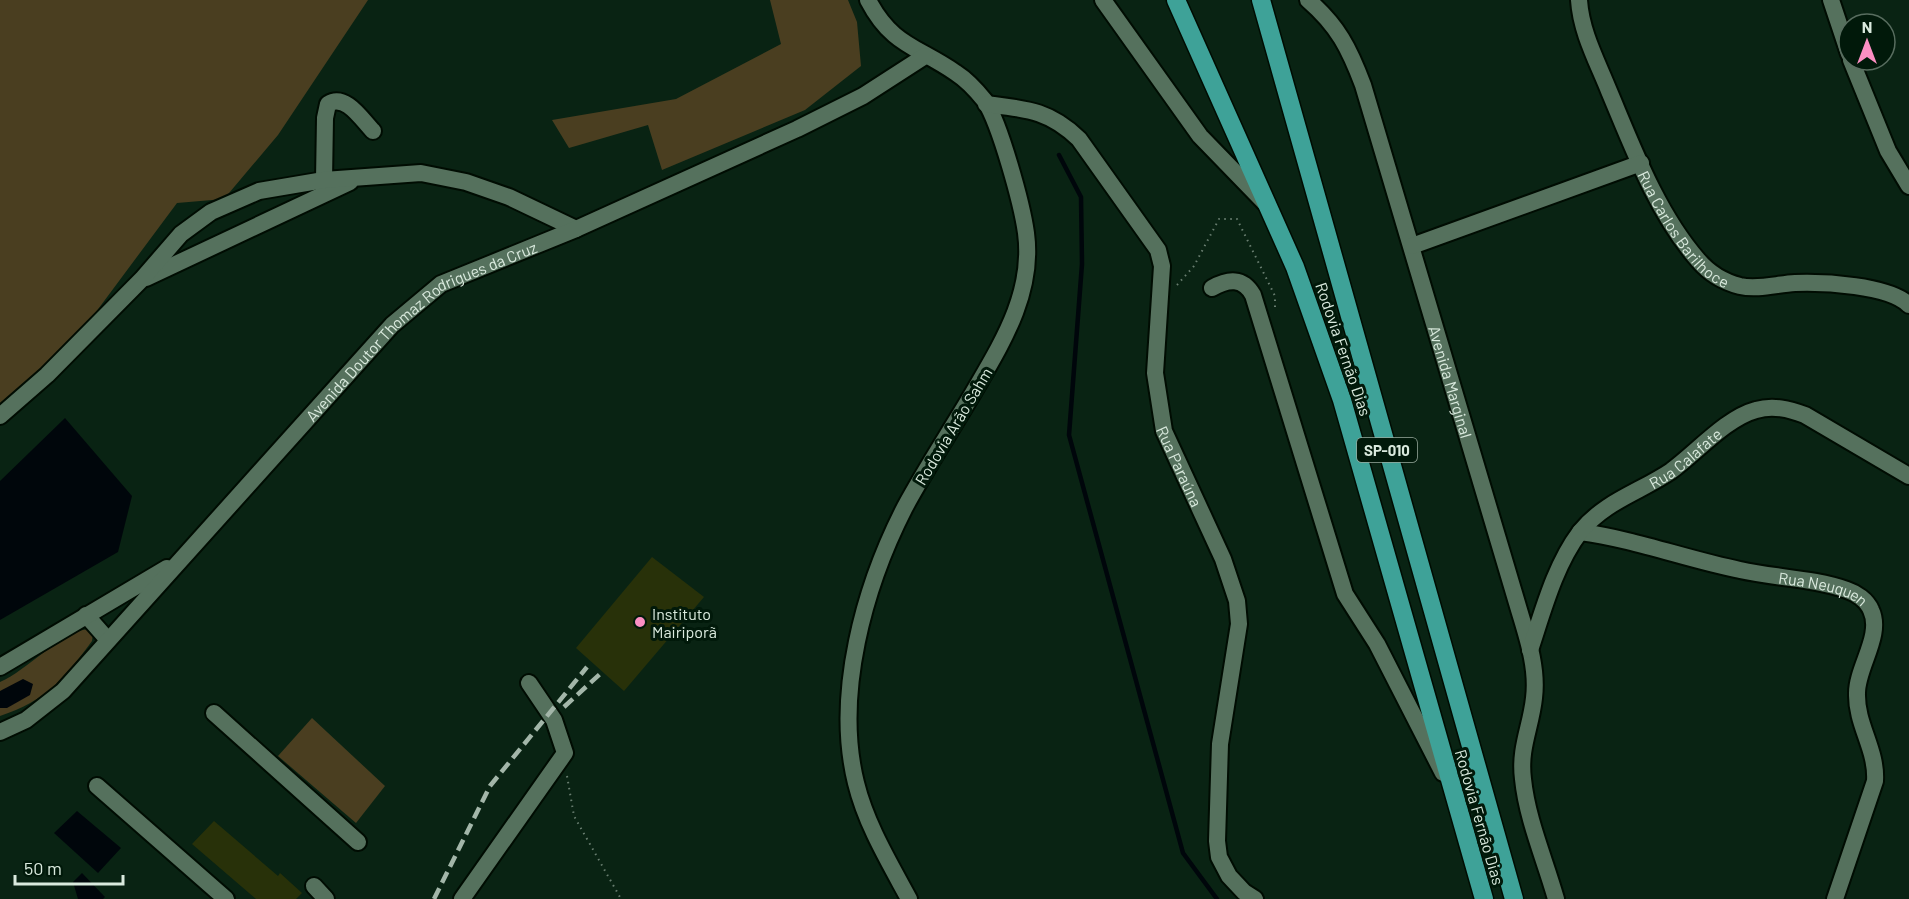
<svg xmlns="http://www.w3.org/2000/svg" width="1909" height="899" font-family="Barlow,sans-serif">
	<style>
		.green { fill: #4a3e20 }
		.water { fill: #00060b }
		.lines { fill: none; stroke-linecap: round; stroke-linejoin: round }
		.stream { stroke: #00060b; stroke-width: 4.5 }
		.building { fill: #283109 }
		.minor-casing { stroke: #000c02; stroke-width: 20 }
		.highway-casing { stroke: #000c02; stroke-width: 21 }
		.path { stroke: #697e70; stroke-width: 2; stroke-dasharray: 1.5 4.5; stroke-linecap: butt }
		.minor { stroke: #55715d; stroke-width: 16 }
		.highway { stroke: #3ea298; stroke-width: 18 }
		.rail { stroke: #a3b6a9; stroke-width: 4.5; stroke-dasharray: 12 6; stroke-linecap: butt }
		.poi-dot { fill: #fc8fc3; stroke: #01190a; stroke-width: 2 }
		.labels { text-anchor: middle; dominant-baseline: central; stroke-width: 6; stroke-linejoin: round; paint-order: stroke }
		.shield { fill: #01190a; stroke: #99ab9e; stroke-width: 1.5 }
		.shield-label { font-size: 15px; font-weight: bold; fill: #daeade }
		.street-label { font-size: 16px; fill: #daeade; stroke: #01190a }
		.poi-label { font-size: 16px; fill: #daeade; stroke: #01190a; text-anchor: start }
	</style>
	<rect width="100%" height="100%" fill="#092313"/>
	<!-- green -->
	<g class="green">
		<path d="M0,0H368L278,135L224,199L177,203L64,355L0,408Z"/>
		<path d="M770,0H848L857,22L861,66L805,110L662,170L648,125L569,148L552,120L676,99L781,44Z"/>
		<path d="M88,629L93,634L92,641C64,679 46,701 0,716V682C28,670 60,632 88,629Z"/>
		<path d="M312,718L385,786L356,823L278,756Z"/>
	</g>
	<!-- water -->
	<g class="water">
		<path d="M65,418L132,496L118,552L0,620V481Z"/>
		<path d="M23,679L33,684L30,695L7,708H0V691Z"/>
		<path d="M77,811L121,848L98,873L54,833Z"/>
		<path d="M82,873L105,897L103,899H78L73,882Z"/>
	</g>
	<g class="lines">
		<!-- stream -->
		<path class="stream" d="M1059,155L1081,197L1082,264L1069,435L1183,853L1217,899"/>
	</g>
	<!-- building -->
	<g class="building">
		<path d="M652,557L704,597L624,691L576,648Z"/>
		<path d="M214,821L278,876L280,873L302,893L296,899H256L192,844Z"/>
	</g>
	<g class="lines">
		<!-- minor casing -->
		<g class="minor-casing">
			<g id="minor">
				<path d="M868,0C892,46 917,46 956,73C967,80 977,91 985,101C1000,124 1022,204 1026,233C1034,293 1002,343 973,393C950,432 926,468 905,507C864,587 834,695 856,783C866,824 889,862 909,899"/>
				<path d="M1103,0L1200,136L1265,203"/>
				<path id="s1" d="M1308,0C1338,26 1349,48 1363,85L1517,603C1526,634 1538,666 1534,698C1531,727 1519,748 1523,779C1527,819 1545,860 1556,899"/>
				<path id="s2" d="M1579,0C1581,32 1597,61 1609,91C1633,148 1657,213 1698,260C1709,273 1724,282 1740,286C1758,290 1777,284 1795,283C1823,282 1889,285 1909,305"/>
				<path d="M1831,0L1849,54"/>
				<path d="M1851,60L1888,151L1909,186"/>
				<path id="s3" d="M986,104C1026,109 1049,110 1079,139L1158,250L1162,266L1155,373L1164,431L1223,559L1237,601L1239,624L1220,744L1217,841L1219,857L1229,876L1244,892L1255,899"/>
				<path d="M324,180L325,118L328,104C346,93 362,120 373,131"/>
				<path d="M1412,246L1641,163"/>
				<path d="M146,278L350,182"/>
				<path d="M1212,288C1228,279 1243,277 1253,295L1345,594L1377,644L1443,773"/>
				<path d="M0,416L47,375L142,279L181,234L211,212L259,191L324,180L421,173L466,182L509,197L576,229"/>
				<path id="s4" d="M1580,532C1634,539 1686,559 1740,570C1775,578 1813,578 1847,590C1856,593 1867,600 1871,610C1883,635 1857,667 1857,693C1856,725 1877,749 1875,781L1835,899"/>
				<path d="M86,615L108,640"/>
				<path id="s5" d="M1530,650C1543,611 1555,565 1580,532C1605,501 1640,492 1671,471C1696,453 1726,418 1756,410C1773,405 1789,409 1805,415L1909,476"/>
				<path d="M0,667L167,568"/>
				<path d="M214,713L358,842"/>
				<path id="s6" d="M0,732L26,720L63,691L392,325L441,284L576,229L797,129L863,96L925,56"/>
				<path d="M97,786L226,899"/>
				<path d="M314,886L326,899"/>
				<path d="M462,899L565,753L554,720L529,683"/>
			</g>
		</g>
		<!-- highway casing -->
		<g class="highway-casing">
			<g id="highway">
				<path d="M1176,0L1295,267L1342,400L1484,899"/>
				<path d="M1261,0L1514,899"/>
			</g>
		</g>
		<!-- path -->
		<g class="path">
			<path d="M1177,285L1194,266L1219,219H1237L1275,296V309"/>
			<path d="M567,776L574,816L621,899"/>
		</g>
		<!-- minor -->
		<use href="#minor" class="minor"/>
		<!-- highway -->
		<use href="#highway" class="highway"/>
		<!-- rail -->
		<g class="rail">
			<path d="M564,707L600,674"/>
			<path d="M434,899L490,786L587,667"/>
		</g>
	</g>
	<!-- markers -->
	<circle class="poi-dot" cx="640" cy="622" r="6"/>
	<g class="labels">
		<!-- shield labels -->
		<rect class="shield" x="1357" y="438" width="60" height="24" rx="4.5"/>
		<g class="shield-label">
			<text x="1387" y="450">SP-010</text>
		</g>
		<!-- street labels -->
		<g class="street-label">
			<text stroke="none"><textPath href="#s2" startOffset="255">Rua Carlos Barilhoce</textPath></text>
			<text stroke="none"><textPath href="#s6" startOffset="588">Avenida Doutor Thomaz Rodrigues da Cruz</textPath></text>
			<text transform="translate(1344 349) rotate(71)">Rodovia Fernão Dias</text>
			<text stroke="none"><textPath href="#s1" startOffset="412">Avenida Marginal</textPath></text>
			<text transform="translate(953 426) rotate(-59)">Rodovia Arão Sahm</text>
			<text stroke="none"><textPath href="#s5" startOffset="258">Rua Calafate</textPath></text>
			<text stroke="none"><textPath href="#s3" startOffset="459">Rua Paraúna</textPath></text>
			<text stroke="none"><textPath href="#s4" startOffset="250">Rua Neuquen</textPath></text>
			<text transform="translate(1480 817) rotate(74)">Rodovia Fernão Dias</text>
		</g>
		<!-- poi labels -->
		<g class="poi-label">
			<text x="652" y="613">Instituto<tspan x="652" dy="18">Mairiporã</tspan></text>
		</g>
	</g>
	<!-- north arrow -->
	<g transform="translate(1867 42)"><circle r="28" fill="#01190a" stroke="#586d5f" stroke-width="1.5"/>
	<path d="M0-4.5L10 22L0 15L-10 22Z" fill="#fc8fc3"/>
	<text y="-9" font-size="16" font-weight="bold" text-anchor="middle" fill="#daeade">N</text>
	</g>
	<!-- scale -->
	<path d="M15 875v9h108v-9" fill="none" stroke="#daeade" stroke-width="3"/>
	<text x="24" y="875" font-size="18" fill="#daeade" stroke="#01190a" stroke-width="4.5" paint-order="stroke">50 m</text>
</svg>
